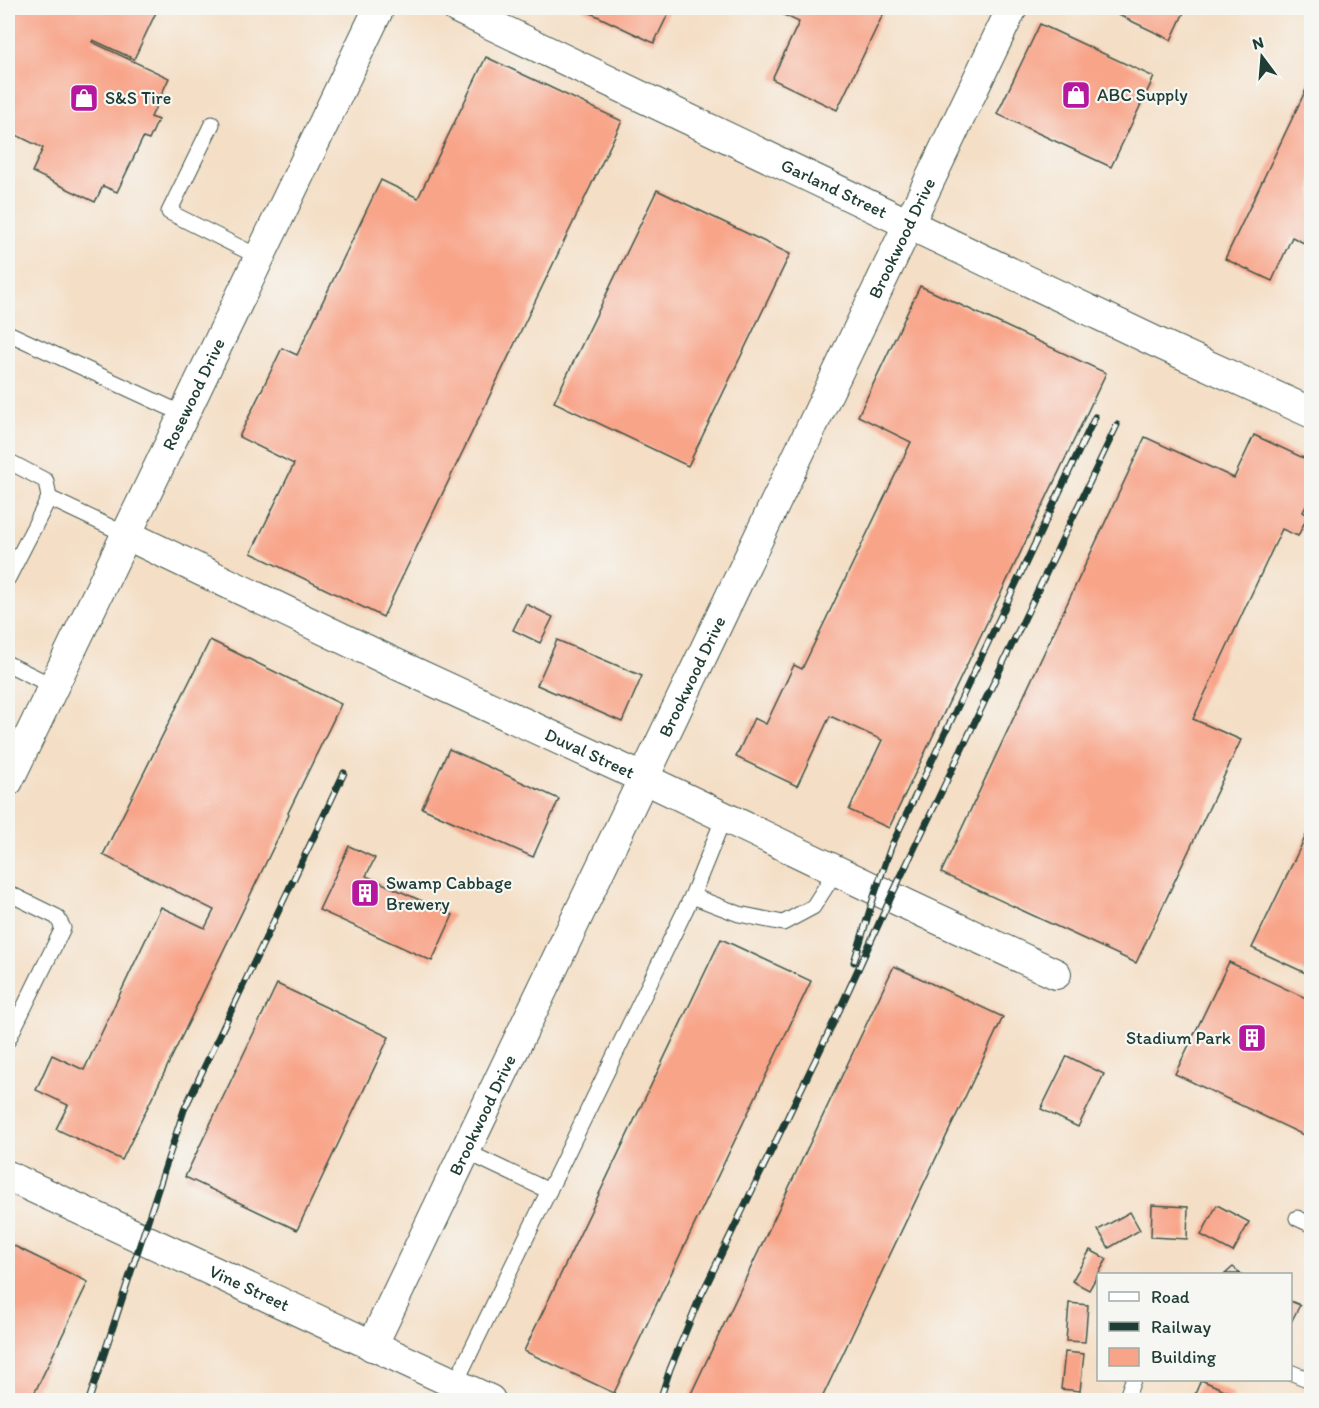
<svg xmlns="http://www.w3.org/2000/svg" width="1319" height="1408" font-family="Itim,sans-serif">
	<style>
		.building { fill: #f8a489 }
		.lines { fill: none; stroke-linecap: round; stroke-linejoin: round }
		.service-casing { stroke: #3f554a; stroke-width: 17 }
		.minor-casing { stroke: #3f554a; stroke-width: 32 }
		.service { stroke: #fff; stroke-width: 15 }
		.minor { stroke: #fff; stroke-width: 30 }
		.rail-casing { stroke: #1f3d34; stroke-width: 7 }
		.rail { stroke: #f6f6f2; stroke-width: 4.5; stroke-dasharray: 14; stroke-linecap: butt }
		.labels { text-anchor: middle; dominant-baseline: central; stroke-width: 4.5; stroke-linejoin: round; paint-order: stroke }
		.poi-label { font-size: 18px; fill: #1f3d34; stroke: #f6f6f2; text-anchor: start }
		.street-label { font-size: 18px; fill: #1f3d34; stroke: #f6f6f2 }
	</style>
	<rect width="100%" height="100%" fill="#f6f6f2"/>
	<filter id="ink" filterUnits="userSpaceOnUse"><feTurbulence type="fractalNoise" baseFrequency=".0167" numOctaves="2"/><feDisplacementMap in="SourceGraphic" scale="12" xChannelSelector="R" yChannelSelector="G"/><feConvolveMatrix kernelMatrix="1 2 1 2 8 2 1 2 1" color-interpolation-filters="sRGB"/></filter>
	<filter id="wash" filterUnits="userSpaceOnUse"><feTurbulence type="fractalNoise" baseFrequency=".008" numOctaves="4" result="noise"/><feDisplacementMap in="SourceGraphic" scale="24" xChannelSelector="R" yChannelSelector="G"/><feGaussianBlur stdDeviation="1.35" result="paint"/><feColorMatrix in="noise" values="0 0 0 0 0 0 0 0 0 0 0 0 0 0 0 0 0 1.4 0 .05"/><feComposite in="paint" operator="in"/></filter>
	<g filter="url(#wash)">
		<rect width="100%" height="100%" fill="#f4dec5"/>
		<g id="blocks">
			<!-- building -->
			<g class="building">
				<path d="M8,8H158L134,59L93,40L92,42L169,78L151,117L158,120L149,140L143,138L117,192L103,186L95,202L32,172L43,148L8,131Z"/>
				<path d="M580,8H671L654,43Z"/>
				<path d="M769,8H886L837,110L772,79L799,22Z"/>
				<path d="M1104,8H1186L1171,40Z"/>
				<path d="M1040,24L1154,77L1111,167L997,114Z"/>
				<path d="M486,57L622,121L383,617L251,553L294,464L239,437L282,348L297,355L381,180L418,198Z"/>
				<path d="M1312,77V247L1292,237L1272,281L1225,259Z"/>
				<path d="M657,190L790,254L688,466L554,402Z"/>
				<path d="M920,286L1106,373L889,828L849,810L882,740L830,716L797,786L736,757L754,718L766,724L794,665L802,669L911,442L858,416Z"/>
				<path d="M1254,435L1312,462V494L1303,512L1308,515L1298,536L1282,529L1193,719L1241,740L1136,963L941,873L1145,437L1234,478Z"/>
				<path d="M526,604L553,617L540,643L513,630Z"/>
				<path d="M210,640L341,704L288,813L289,815L122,1160L56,1129L68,1105L36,1090L52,1055L84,1070L161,907L205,928L214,910L103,855Z"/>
				<path d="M557,640L642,676L622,722L537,685Z"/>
				<path d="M449,749L559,799L533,857L422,808Z"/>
				<path d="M1312,823V976L1252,948Z"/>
				<path d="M349,846L375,858L366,876L453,915L432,961L319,910Z"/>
				<path d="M721,939L811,981L614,1393L524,1351Z"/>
				<path d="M1229,962L1312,1001V1139L1175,1074Z"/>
				<path d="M894,966L1003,1017L821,1400H688Z"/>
				<path d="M277,984L389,1037L297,1230L185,1177Z"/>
				<path d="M1067,1056L1104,1074L1078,1127L1041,1109Z"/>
				<path d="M1152,1205L1188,1207L1187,1239L1151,1237Z"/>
				<path d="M1217,1205L1249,1222L1233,1252L1201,1235Z"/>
				<path d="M1130,1212L1140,1230L1109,1248L1098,1230Z"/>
				<path d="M8,1243L88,1282L31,1400H8Z"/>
				<path d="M1090,1250L1107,1259L1089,1290L1072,1281Z"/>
				<path d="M1233,1267L1241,1274H1225Z"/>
				<path d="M1290,1301L1300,1305L1290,1324Z"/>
				<path d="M1069,1303L1088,1305L1085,1342L1066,1341Z"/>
				<path d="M1065,1352L1084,1354L1080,1391L1061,1389Z"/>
				<path d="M1201,1380L1234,1394L1231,1400H1197L1193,1399Z"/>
			</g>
		</g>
	</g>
	<g filter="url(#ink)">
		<use href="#blocks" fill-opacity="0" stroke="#3f554a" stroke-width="1.5"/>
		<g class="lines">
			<!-- service casing -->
			<g class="service-casing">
				<g id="service">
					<path d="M212,124L169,212L259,257"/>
					<path d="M8,333L183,414"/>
					<path d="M8,461L46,481L49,498"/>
					<path d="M8,578L49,498L125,534"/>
					<path d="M8,664L53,686"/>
					<path d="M8,893L57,917L63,928L8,1040"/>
					<path d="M692,896L739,914L783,923L813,907L836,871"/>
					<path d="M465,1151L549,1191"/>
					<path d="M1297,1218L1312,1225"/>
					<path d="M1290,1372L1312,1381"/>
					<path d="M455,1384L692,896L724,817"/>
					<path d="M1126,1400L1133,1380"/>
				</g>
			</g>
			<!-- minor casing -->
			<g class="minor-casing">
				<g id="minor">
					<path id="s1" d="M457,8L661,106L1156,342L1312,413"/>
					<path id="s2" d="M125,534L396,664L643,778L908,905L1056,974"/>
					<path id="s3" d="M8,781L379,8"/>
					<path id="s4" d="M8,1176L490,1400"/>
					<path id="s5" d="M372,1346L1012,8"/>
				</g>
			</g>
			<!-- service -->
			<use href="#service" class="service"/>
			<!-- minor -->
			<use href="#minor" class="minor"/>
			<!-- rail casing -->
			<g class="rail-casing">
				<g id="rail">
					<path d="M854,962L876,890L891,847L1095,417"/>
					<path d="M89,1400L184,1110L344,773"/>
					<path d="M660,1400L670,1369L698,1302L839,1011L891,897L1117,425"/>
				</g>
			</g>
			<!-- rail -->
			<use href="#rail" class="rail"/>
		</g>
	</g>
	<!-- icons -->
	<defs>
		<g id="shop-square" transform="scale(1.5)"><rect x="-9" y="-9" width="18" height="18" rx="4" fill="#b5179e" stroke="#f6f6f2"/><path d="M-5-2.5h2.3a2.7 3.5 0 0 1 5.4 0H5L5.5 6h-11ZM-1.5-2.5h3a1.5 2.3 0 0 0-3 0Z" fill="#fff"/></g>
		<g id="building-square" transform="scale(1.5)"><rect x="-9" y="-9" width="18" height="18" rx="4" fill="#b5179e" stroke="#f6f6f2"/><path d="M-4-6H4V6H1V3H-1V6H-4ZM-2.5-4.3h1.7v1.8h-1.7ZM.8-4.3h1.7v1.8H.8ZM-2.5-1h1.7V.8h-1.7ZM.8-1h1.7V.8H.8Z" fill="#fff"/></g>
	</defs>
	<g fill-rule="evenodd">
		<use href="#shop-square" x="1076" y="95"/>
		<use href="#shop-square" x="84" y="98"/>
		<use href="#building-square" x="365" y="893"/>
		<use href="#building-square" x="1252" y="1038"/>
	</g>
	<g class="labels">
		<!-- poi labels -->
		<g class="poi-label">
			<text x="1097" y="95">ABC Supply</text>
			<text x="105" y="98">S&amp;S Tire</text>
			<text x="386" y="883">Swamp Cabbage<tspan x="386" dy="21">Brewery</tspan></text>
			<text x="1231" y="1038" text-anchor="end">Stadium Park</text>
		</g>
		<!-- street labels -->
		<g class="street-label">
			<text stroke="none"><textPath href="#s1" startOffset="418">Garland Street</textPath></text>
			<text stroke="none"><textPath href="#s5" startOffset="1228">Brookwood Drive</textPath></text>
			<text stroke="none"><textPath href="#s3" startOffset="429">Rosewood Drive</textPath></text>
			<text stroke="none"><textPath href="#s5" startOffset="742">Brookwood Drive</textPath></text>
			<text stroke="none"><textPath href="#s2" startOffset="514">Duval Street</textPath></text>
			<text stroke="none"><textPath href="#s5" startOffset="256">Brookwood Drive</textPath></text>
			<text stroke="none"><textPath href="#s4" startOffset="266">Vine Street</textPath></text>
		</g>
	</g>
	<!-- margin -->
	<rect width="1319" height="1408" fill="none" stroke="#f6f6f2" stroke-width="30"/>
	<!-- legend -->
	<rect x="1097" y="1273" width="195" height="108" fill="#f6f6f2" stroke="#a0aca6" stroke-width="1.5"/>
	<rect x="1109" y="1292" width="30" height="9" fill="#ffffff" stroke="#a0aca6" stroke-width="1.5"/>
	<text x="1151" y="1303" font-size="18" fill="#1f3d34">Road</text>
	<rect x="1109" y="1322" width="30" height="9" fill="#1f3d34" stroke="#a0aca6" stroke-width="1.5"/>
	<text x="1151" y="1333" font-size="18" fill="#1f3d34">Railway</text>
	<rect x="1109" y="1348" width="30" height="18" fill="#f8a489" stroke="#a0aca6" stroke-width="1.5"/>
	<text x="1151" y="1363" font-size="18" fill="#1f3d34">Building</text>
	<!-- north arrow -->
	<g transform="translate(1262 57) rotate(344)" stroke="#f6f6f2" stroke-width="4.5" paint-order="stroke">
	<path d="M0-4.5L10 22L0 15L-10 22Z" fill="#1f3d34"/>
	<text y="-9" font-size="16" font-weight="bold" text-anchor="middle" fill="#1f3d34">N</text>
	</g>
</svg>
